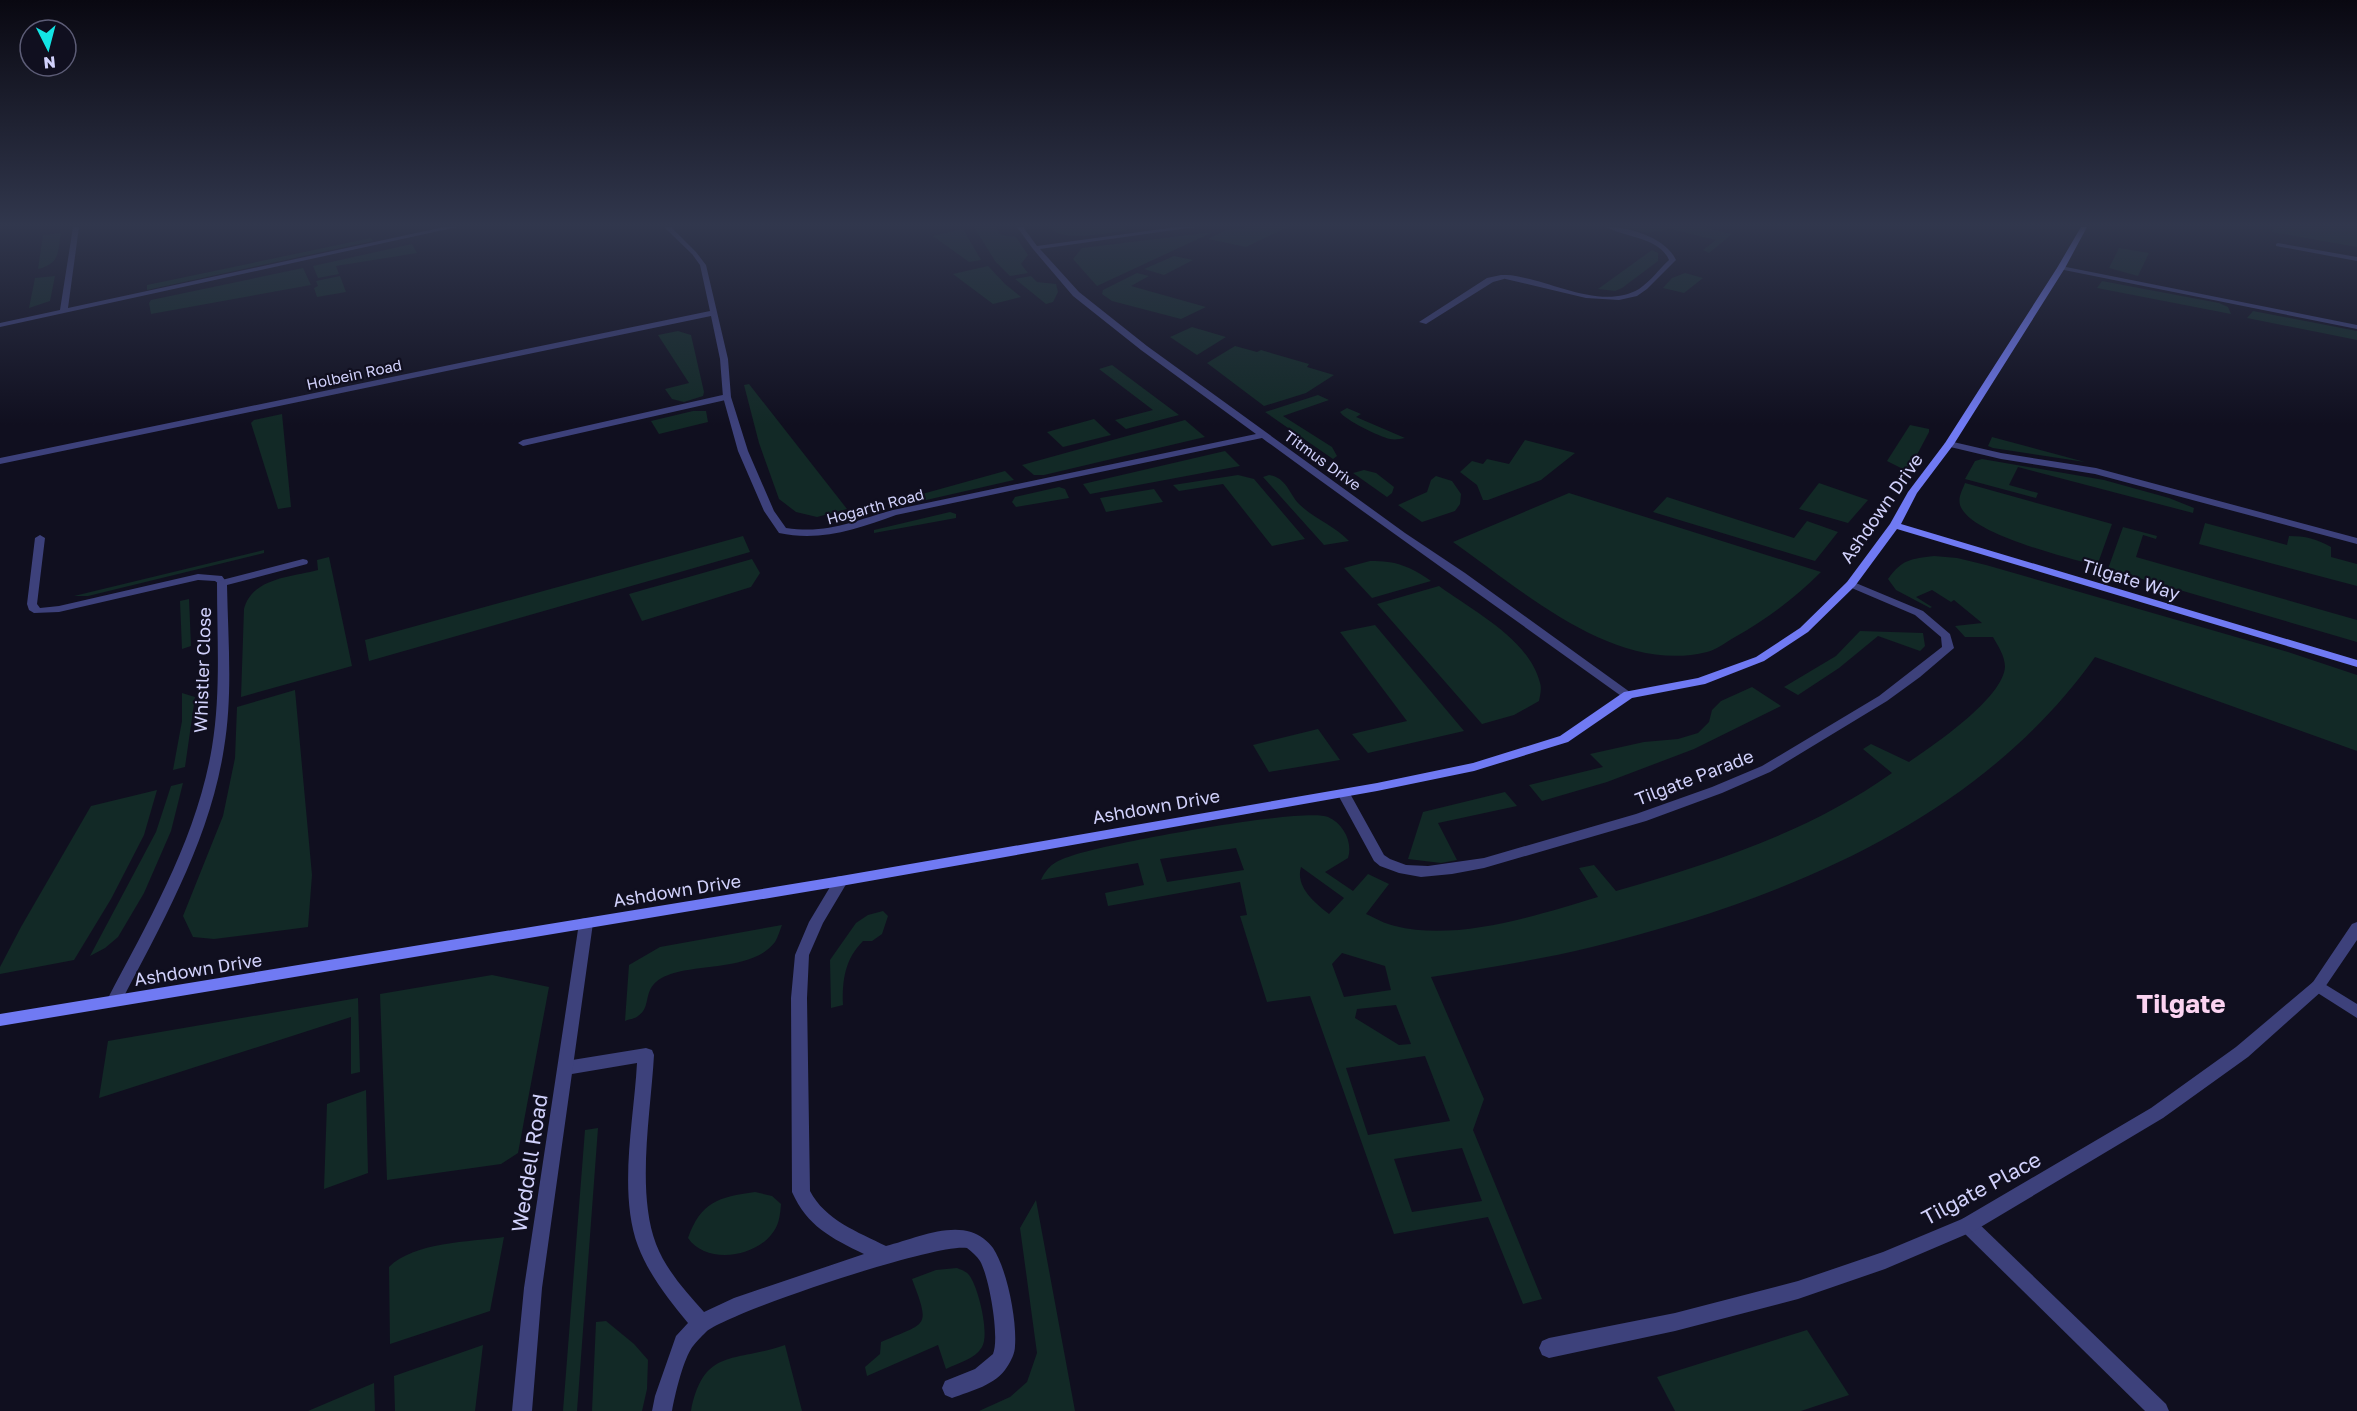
<svg xmlns="http://www.w3.org/2000/svg" width="2357" height="1411" font-family="'Golos Text',sans-serif">
	<style>
		.green { fill: #122926; fill-rule: evenodd }
		.lines { fill: none; stroke-linecap: round; stroke-linejoin: round }
		.lane { fill: #3d417b; fill-rule: evenodd }
		.street { fill: #3d417b; fill-rule: evenodd }
		.secondary { fill: #707af3; fill-rule: evenodd }
		.labels { text-anchor: middle; dominant-baseline: central; stroke-width: 4.5; stroke-linejoin: round; paint-order: stroke }
		.far-street-label { font-size: 15px; fill: #d1d1fb; stroke: #100f1f }
		.street-label { font-size: 18px; fill: #d1d1fb; stroke: #100f1f }
		.near-street-label { font-size: 21px; fill: #d1d1fb; stroke: #100f1f }
		.near-quarter-label { font-size: 26px; font-weight: bold; fill: #fbd3f1; stroke: #100f1f }
	</style>
	<rect width="100%" height="100%" fill="#100f1f"/>
	<!-- green -->
	<g class="green">
		<path d="M974,227H996L1001,235L1016,237L1028,255L1021,264L1028,273L1010,276L995,261Z"/>
		<path d="M1049,227H1123L1129,230C1109,232 1062,244 1049,227Z"/>
		<path d="M1249,227H1288L1246,247L1208,239L1226,230Z"/>
		<path d="M1621,227H1702L1732,234L1709,253L1703,250L1716,240L1670,229L1647,233Z"/>
		<path d="M2274,227H2357V247L2272,232Z"/>
		<path d="M963,229L981,260L969,262L933,236Z"/>
		<path d="M1213,232L1097,286L1073,259L1082,248Z"/>
		<path d="M61,233C57,253 61,263 38,269L43,235Z"/>
		<path d="M371,238L373,241L147,290V285Z"/>
		<path d="M412,244L417,253L336,266L339,274L318,278L313,266Z"/>
		<path d="M2119,248L2149,253L2138,276L2109,268Z"/>
		<path d="M1652,250L1658,253V261L1622,288L1615,291L1598,289Z"/>
		<path d="M1174,256L1193,260L1164,275L1144,269Z"/>
		<path d="M988,266L1005,284L1021,297L993,304L953,274Z"/>
		<path d="M303,268L311,285L151,314L149,303L151,300Z"/>
		<path d="M1137,273L1149,276L1131,286L1206,307L1181,319L1112,301L1102,294L1103,290Z"/>
		<path d="M1685,273L1703,278L1684,293L1663,288L1672,278Z"/>
		<path d="M55,276L50,301L29,308L35,278Z"/>
		<path d="M340,276L346,292L317,297L314,288L318,286L316,281Z"/>
		<path d="M1031,276L1037,282L1056,284L1058,292L1053,302L1046,304L1015,279Z"/>
		<path d="M2102,281L2219,303L2228,307L2231,314L2097,288Z"/>
		<path d="M2253,311L2357,331V340L2247,318Z"/>
		<path d="M1192,327L1226,337L1197,355L1170,337Z"/>
		<path d="M678,331L691,335L704,392L703,396L684,402L672,399L665,389L689,383L658,335Z"/>
		<path d="M1235,346L1257,352L1261,350L1309,364L1307,367L1334,375L1306,393L1264,406L1207,363Z"/>
		<path d="M1112,365L1179,415L1126,429L1115,420L1153,410L1099,369Z"/>
		<path d="M749,384L847,509L817,517L796,512L779,499L759,443L744,385Z"/>
		<path d="M1318,395L1329,400L1283,416L1332,447L1337,456L1333,459L1265,412Z"/>
		<path d="M1347,408L1361,414L1356,417L1405,438C1400,439 1395,440 1390,439C1380,437 1345,420 1340,412Z"/>
		<path d="M693,411H706L708,422L659,434L651,421Z"/>
		<path d="M282,414L291,507L278,509L251,423L254,420Z"/>
		<path d="M1094,419L1111,435L1063,447L1047,432Z"/>
		<path d="M1185,420L1205,437L1044,475H1034L1022,465Z"/>
		<path d="M1910,425L1929,429V432L1910,468L1903,469L1887,461Z"/>
		<path d="M1992,437L2085,462L1993,448L1988,446Z"/>
		<path d="M1525,440L1575,453L1541,480L1488,500H1483L1477,485L1460,472L1472,461L1483,464L1487,459L1509,464Z"/>
		<path d="M1225,451L1240,466L1090,494L1083,484Z"/>
		<path d="M1982,459L2104,480L2169,498L2194,508L2193,513L2018,467L2009,485L2038,493L2036,498L1965,479L1975,461Z"/>
		<path d="M1364,470L1376,473L1394,487L1392,493L1387,497L1353,473Z"/>
		<path d="M1005,471L1014,480L913,503L897,501Z"/>
		<path d="M1238,475L1254,479L1305,539L1272,546L1223,484L1179,491L1173,485Z"/>
		<path d="M1269,475C1286,477 1289,493 1299,504C1313,518 1335,526 1349,541L1324,545L1263,477Z"/>
		<path d="M1436,476L1452,481L1461,494L1460,504L1455,511L1422,522L1398,505L1427,492L1431,480Z"/>
		<path d="M1819,483L1868,500L1848,523L1799,509Z"/>
		<path d="M1965,483L2112,524L2097,566C2068,557 1970,535 1960,505C1958,497 1962,491 1965,483Z"/>
		<path d="M1059,487L1065,489L1069,498L1016,507L1012,502L1015,497Z"/>
		<path d="M1154,489L1163,502L1106,512L1100,498Z"/>
		<path d="M1569,493L1821,572C1795,598 1767,619 1735,637C1726,642 1716,650 1707,652C1615,675 1522,590 1453,542Z"/>
		<path d="M1667,497L1794,538L1807,521L1838,532L1815,561L1653,512Z"/>
		<path d="M950,512L956,514V518L874,533V530Z"/>
		<path d="M2205,523L2287,545L2289,536C2305,536 2317,539 2331,547V557L2357,564V586L2199,544Z"/>
		<path d="M2123,527L2157,536L2156,539L2143,535L2136,557L2357,620V642L2108,569Z"/>
		<path d="M743,536L750,552L369,661L365,640Z"/>
		<path d="M264,550V553L88,596H74Z"/>
		<path d="M1934,556L1957,558L1986,565L2288,652L2357,675V751L2095,657C1978,822 1781,900 1592,947C1539,960 1485,968 1431,977L1484,1099L1473,1130L1542,1299L1523,1304L1488,1217L1394,1234L1310,996L1267,1002L1240,916L1247,915L1240,882L1108,906L1105,893L1144,885L1138,863L1041,880C1048,865 1056,861 1071,856C1104,844 1303,807 1328,817C1344,824 1353,843 1348,858L1325,872L1353,891L1368,874L1389,884L1366,914C1375,918 1385,924 1395,926C1457,942 1538,915 1598,897L1579,868L1594,865L1616,891C1713,863 1809,832 1892,773L1863,749L1871,744L1909,762C1934,745 2003,698 2005,667C2005,656 1998,646 1993,637H1965L1955,626L1982,623L1954,600L1951,602L1932,590L1916,597L1932,607L1930,608L1896,590L1888,579C1902,559 1911,559 1934,556ZM1236,848L1244,870L1167,882L1160,859ZM1301,867L1344,898L1329,914C1315,903 1295,887 1301,867ZM1342,953L1385,966L1391,990L1344,997L1332,964ZM1396,1005L1411,1044L1399,1045L1355,1018L1357,1009ZM1425,1056L1450,1121L1368,1135L1346,1068ZM1462,1148L1482,1201L1412,1212L1394,1159Z"/>
		<path d="M329,557L352,666L241,697L244,609C252,578 291,577 318,570L317,560Z"/>
		<path d="M752,559L760,573L751,587L642,621L629,594Z"/>
		<path d="M1370,561C1397,561 1409,566 1431,581L1372,598L1344,568Z"/>
		<path d="M1439,586C1473,611 1529,639 1540,683C1542,688 1540,696 1539,701L1514,715L1482,724L1377,604Z"/>
		<path d="M189,599L191,646L182,649L180,601Z"/>
		<path d="M1375,625L1464,731L1368,753L1352,734L1407,721L1340,632Z"/>
		<path d="M1860,631L1923,633L1925,646L1920,651L1878,636L1839,668L1798,695L1784,687L1836,656Z"/>
		<path d="M1752,687L1781,706L1694,749L1607,782L1542,801L1529,785L1603,767L1590,754L1644,742L1678,739L1698,733L1709,722L1712,710L1721,701Z"/>
		<path d="M295,690L312,875L308,927L214,939L193,937L183,916L223,816L235,758L237,707Z"/>
		<path d="M182,693L195,697L185,767L173,770L182,721Z"/>
		<path d="M1318,729L1340,760L1269,772L1253,745Z"/>
		<path d="M183,783L171,831L144,893L118,937L105,948L90,956L156,832L171,786Z"/>
		<path d="M157,790L144,835L111,899L74,960L0,974V967L21,927L91,806Z"/>
		<path d="M1505,792L1517,806L1438,823L1457,860L1441,863L1408,859L1423,812Z"/>
		<path d="M883,911L888,916L882,934L872,941H863C845,959 842,980 843,1005L831,1008L830,960L856,923L868,915Z"/>
		<path d="M782,925C780,930 778,937 775,942C755,969 704,964 674,973C637,984 655,1005 638,1016C635,1019 629,1019 625,1021L629,965L660,947Z"/>
		<path d="M492,975L549,987L518,1153L501,1164L387,1180L380,994Z"/>
		<path d="M358,998L360,1072L351,1074V1017L99,1098L108,1041Z"/>
		<path d="M366,1090L368,1173L324,1189L327,1104Z"/>
		<path d="M598,1128L577,1411H563L585,1130Z"/>
		<path d="M755,1192L772,1196L781,1204C780,1216 779,1226 771,1235C752,1258 706,1264 688,1238C701,1202 718,1197 755,1192Z"/>
		<path d="M1036,1200L1075,1411H979L1010,1397L1027,1382L1037,1353L1020,1228Z"/>
		<path d="M504,1237L490,1311L390,1344L389,1267C414,1242 469,1242 504,1237Z"/>
		<path d="M957,1268C961,1270 966,1271 969,1275C978,1286 990,1334 982,1347C975,1359 958,1363 946,1369L938,1345L867,1376L865,1367L880,1354L881,1342C927,1322 931,1329 912,1279L936,1270Z"/>
		<path d="M606,1321L634,1344L648,1360L647,1389L642,1411H592L596,1322Z"/>
		<path d="M1807,1330L1849,1395L1801,1411H1675L1657,1377Z"/>
		<path d="M483,1345L475,1411H395L394,1376Z"/>
		<path d="M785,1345L802,1411H691C704,1347 734,1363 785,1345Z"/>
		<path d="M374,1383L375,1411H308Z"/>
	</g>
	<g class="lines">
		<!-- lane -->
		<g class="lane">
			<path d="M2278,243L2357,257V261L2276,246V244Z"/>
			<path d="M1501,275H1504V279L1493,282L1426,324L1419,322L1487,278Z"/>
			<path d="M727,394L730,395V399L523,446L518,443L523,440Z"/>
			<path d="M1949,441L2001,453L2096,468L2357,538V544L2095,474L2001,459L1946,446L1944,444Z"/>
			<path d="M40,535L45,538L37,604L40,608L59,606L198,574L222,576L227,583L222,586L215,581L198,580L59,612L34,613L29,610L27,604L35,538Z"/>
			<path d="M841,876L846,877L848,881L823,923L809,955L807,998L810,1191C825,1220 858,1232 886,1246C911,1240 945,1224 971,1232C980,1235 988,1241 993,1248C1007,1269 1017,1320 1015,1346C1015,1353 1011,1361 1007,1367C996,1385 971,1391 952,1398L945,1395L942,1388L945,1381L975,1369L993,1354C1000,1338 989,1276 980,1261C977,1256 972,1252 967,1248C938,1242 729,1312 706,1332C701,1337 694,1344 691,1349C682,1364 675,1395 672,1411H652L655,1396L676,1336L688,1323C669,1300 649,1275 638,1246C618,1192 634,1120 637,1063L566,1075L560,1073L558,1068L560,1063L566,1061L646,1048L652,1050L654,1055C651,1111 636,1191 656,1244C666,1270 686,1292 704,1312L734,1298L864,1254C831,1238 807,1226 792,1192L791,998L795,955L809,922L836,877Z"/>
			<path d="M2318,980L2357,1004V1018L2313,990L2310,986L2313,982Z"/>
			<path d="M1968,1217L1974,1219L2166,1404L2169,1411H2145L1962,1231L1959,1225L1962,1219Z"/>
		</g>
		<!-- street -->
		<g class="street">
			<path d="M73,227H79L68,308L444,227H457L0,327V323L60,310Z"/>
			<path d="M664,227H671L696,252L706,265L728,359L731,397L748,451L774,511L786,528C830,534 852,521 893,510L1256,434L1141,350L1073,296L1033,249L1017,227H1023L1037,246L1176,227H1195L1040,249L1079,292L1147,346L1405,533L1465,573L1634,695L1628,699L1624,698C1503,611 1382,526 1262,438L896,515C858,529 820,542 779,533L764,511L738,451L723,397L720,359L711,316L0,464V458L710,311L700,265L692,254Z"/>
			<path d="M1607,227C1630,227 1666,238 1676,260L1647,289L1637,296L1619,300L1586,298L1497,277C1505,273 1516,276 1525,278C1559,285 1605,309 1639,289C1651,281 1659,269 1669,260C1659,237 1626,238 1607,227Z"/>
			<path d="M2061,266L2357,325V329L2059,269V267Z"/>
			<path d="M303,559L307,560L308,562L307,564L227,585C228,639 233,695 224,748C210,840 162,923 120,1004L115,1006L110,1004L107,1000C149,920 197,838 212,747C221,693 217,638 217,583L218,581Z"/>
			<path d="M1851,581L1923,611L1950,634L1954,648L1920,677L1887,701L1770,772L1722,793L1646,821L1484,868L1452,874L1421,877L1399,873L1380,866L1374,861L1337,793L1338,790H1348L1384,855L1390,859L1406,865L1428,866L1484,858L1636,814L1712,787L1762,766L1879,696L1942,647L1941,637L1915,615L1847,586L1846,584L1847,582Z"/>
			<path d="M586,918L591,919L593,923L542,1288L532,1411H512L524,1288L579,923L581,919Z"/>
			<path d="M2357,922V940L2323,990L2248,1057L2163,1118L1974,1231L1885,1269L1798,1299L1675,1331L1549,1358L1542,1355L1539,1348L1542,1341L1549,1338L1675,1313L1798,1281L1883,1252L1962,1219L2151,1108L2236,1047L2313,982L2352,924Z"/>
		</g>
		<!-- secondary -->
		<path class="secondary" d="M2081,227H2087L2065,268L1954,444L1917,493L1901,524L2357,660V667L1897,529L1855,586L1808,632L1764,661L1705,684L1632,698L1568,742L1474,771L1377,791L841,886L0,1026V1014L841,876L1377,783L1473,763L1560,736L1624,692L1698,678L1756,657L1800,628L1847,582L1890,524L1908,492L1945,443L2057,268Z"/>
	</g>
	<!-- sky -->
	<linearGradient id="sky" x2="0" y2="1"><stop stop-color="#090811"/><stop offset="0.53" stop-color="#31374d"/><stop offset="1" stop-color="#31374d" stop-opacity="0"/></linearGradient>
	<rect width="2357" height="425" fill="url(#sky)"/>
	<g class="labels">
		<!-- far-street labels -->
		<g class="far-street-label">
			<text transform="translate(354 374) rotate(-12)">Holbein Road</text>
			<text transform="translate(1323 460) rotate(36)">Titmus Drive</text>
			<text transform="translate(875 506) rotate(-15)">Hogarth Road</text>
		</g>
		<!-- street labels -->
		<g class="street-label">
			<text transform="translate(1881 508) rotate(-55)">Ashdown Drive</text>
			<text transform="translate(2131 579) rotate(17)">Tilgate Way</text>
			<text transform="translate(202 670) rotate(-88)">Whistler Close</text>
			<text transform="translate(1694 777) rotate(-21)">Tilgate Parade</text>
			<text transform="translate(1156 806) rotate(-10)">Ashdown Drive</text>
			<text transform="translate(677 890) rotate(-9)">Ashdown Drive</text>
			<text transform="translate(198 969) rotate(-9)">Ashdown Drive</text>
		</g>
		<!-- near-street labels -->
		<g class="near-street-label">
			<text transform="translate(529 1163) rotate(-81)">Weddell Road</text>
			<text transform="translate(1981 1188) rotate(-28)">Tilgate Place</text>
		</g>
		<!-- near-quarter labels -->
		<g class="near-quarter-label">
			<text x="2181" y="1003">Tilgate</text>
		</g>
	</g>
	<!-- north arrow -->
	<g transform="translate(48 48) rotate(174)"><circle r="28" fill="#100f1f" stroke="#5d5d77" stroke-width="1.5"/>
	<path d="M0-4.5L10 22L0 15L-10 22Z" fill="#13e5e5"/>
	<text y="-9" font-size="16" font-weight="bold" text-anchor="middle" fill="#d1d1fb">N</text>
	</g>
</svg>
